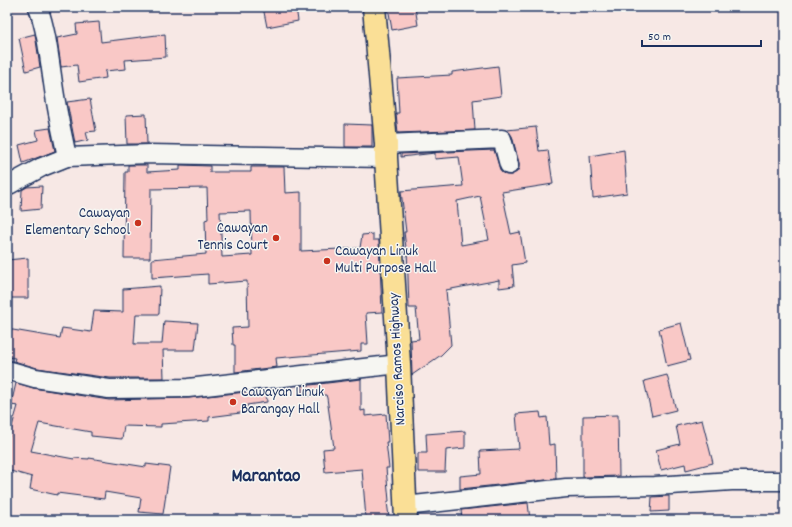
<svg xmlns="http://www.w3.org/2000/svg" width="792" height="527" font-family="Dekko,sans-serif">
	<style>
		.building { fill: #f9c8c6; stroke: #1b2f5e; fill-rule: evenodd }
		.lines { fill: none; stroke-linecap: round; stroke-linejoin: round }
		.street-casing { stroke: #1b2f5e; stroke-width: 21 }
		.highway-casing { stroke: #1b2f5e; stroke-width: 25 }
		.street { stroke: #f6f6f2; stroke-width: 18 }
		.highway { stroke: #fadf96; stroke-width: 22 }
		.poi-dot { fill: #c8321e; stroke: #f6f6f2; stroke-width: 1.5 }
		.labels { text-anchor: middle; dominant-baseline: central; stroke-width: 3; stroke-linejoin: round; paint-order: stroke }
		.poi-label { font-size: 15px; fill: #1b2f5e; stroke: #f6f6f2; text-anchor: end }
		.street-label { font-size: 15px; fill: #1b2f5e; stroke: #f6f6f2 }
		.district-label { font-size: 19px; font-weight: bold; fill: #1b2f5e; stroke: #f6f6f2 }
	</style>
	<rect width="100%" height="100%" fill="#f7e8e5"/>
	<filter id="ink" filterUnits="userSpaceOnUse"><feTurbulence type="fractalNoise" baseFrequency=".025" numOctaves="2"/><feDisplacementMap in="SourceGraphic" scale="8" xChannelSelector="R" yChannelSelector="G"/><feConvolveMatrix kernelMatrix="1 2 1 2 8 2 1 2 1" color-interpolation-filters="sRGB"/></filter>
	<g filter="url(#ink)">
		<!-- building -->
		<g class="building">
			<path d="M263,7H296L298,21L267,27Z"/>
			<path d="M388,7H415L418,25L392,30Z"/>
			<path d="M99,22L101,42L165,34L166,57L125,60L126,69L105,71L106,78L79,82L77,65L61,67L57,38L77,34L76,24Z"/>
			<path d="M35,34L40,67L26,71L19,38Z"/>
			<path d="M498,66L501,96L473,100L475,130L398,133L396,113H399L397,78L452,75V72Z"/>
			<path d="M90,99L96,131L86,132L88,140L75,143L67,102Z"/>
			<path d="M146,114L147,144H127L126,115Z"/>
			<path d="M345,124L372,125V147H345Z"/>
			<path d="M536,127L539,151L548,150L553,184L502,192L511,234L520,232L525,263L512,265L514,286L499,288V280L446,290L451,345L441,355L412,375L411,340L419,339L416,308H409L407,248H406L404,232H406L401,191L463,186L459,157L435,159V153L401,157V154L494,150L501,172L506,175H511L517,172L519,168V163L512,136L507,130ZM480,196L489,240L461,245L457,201Z"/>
			<path d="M50,128L55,151L23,163L19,145L38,140L36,130Z"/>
			<path d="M624,150L627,193L593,198L590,156Z"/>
			<path d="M128,165H147V172L180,170V165L210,166V172H251V167H284L285,193L301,192V251L360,248L362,235L373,234V240H379L382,312L366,313L368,344H361V351L276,358L277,367L235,372V345H233L232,328L248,327L247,281L208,284V274L152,278V259L206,254L205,220L208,219L207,188L151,189L150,258H124L125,172H128ZM251,211L252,255L222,257L220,212Z"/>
			<path d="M42,186L41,209L21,211L22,190L27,187Z"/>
			<path d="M28,258V298H7V260Z"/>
			<path d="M160,286L159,314H136L134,344H162L164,321L198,323L195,350H163L164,378H110L37,368L14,361L15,358L7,357V329L60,338L62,328L91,332L94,311L123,312V289Z"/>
			<path d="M681,323L690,360L667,366L659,329Z"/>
			<path d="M667,375L676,410L652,416L644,381Z"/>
			<path d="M361,379V411L365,410V416L386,414L388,442H386L389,468H386L389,501L387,502L389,517L366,519L362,469L325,472L323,449L334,448L327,398L326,395L302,396V386Z"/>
			<path d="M16,383L33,388L109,400L188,398L266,390L267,402L247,405L248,412L209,417V421L161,424V427L124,426L122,439L91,436V432L39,423L31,451L74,459V458L89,459V458L146,467V464L170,467L163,514L139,512L141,498L105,492L104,499L57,493V495L30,489L32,477L7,470V443L18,406L11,405Z"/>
			<path d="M540,412L541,418L547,417L549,445L555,444L556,479L460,489V476L481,474L480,451L519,449L516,414Z"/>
			<path d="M618,415L619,476L583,477V416Z"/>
			<path d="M702,420L713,463L686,470L685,464L661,470L656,450L680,444L676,426Z"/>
			<path d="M465,431V448L446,450L445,472H418V453H427L426,434Z"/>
			<path d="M669,496V511L651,512L652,497Z"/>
			<path d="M528,503L530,520H462L461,510Z"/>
		</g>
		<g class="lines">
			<!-- street casing -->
			<g class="street-casing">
				<g id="street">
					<path d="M38,7C48,35 50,66 55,96C58,116 63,137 67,157"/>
					<path d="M386,144L502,139L509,165"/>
					<path d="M7,186L42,167L67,157L149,154L386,158"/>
					<path d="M7,370L35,378L109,389L188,388L399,364"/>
					<path d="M405,506L566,488L655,486L732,481H785"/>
				</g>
			</g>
			<!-- highway casing -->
			<g class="highway-casing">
				<path id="highway" d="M374,7L386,144V158L399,364L406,520"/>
			</g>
			<!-- street -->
			<use href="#street" class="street"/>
			<!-- highway -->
			<use href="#highway" class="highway"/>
		</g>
	</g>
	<!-- markers -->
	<g class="poi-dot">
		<circle cx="138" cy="223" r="4"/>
		<circle cx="276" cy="238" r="4"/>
		<circle cx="327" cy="261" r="4"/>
		<circle cx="233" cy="402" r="4"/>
	</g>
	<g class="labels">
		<!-- poi labels -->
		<g class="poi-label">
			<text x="130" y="214">Cawayan<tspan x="130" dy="17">Elementary School</tspan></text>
			<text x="268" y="229">Cawayan<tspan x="268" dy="17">Tennis Court</tspan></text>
			<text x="335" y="252" text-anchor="start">Cawayan Linuk<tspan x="335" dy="17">Multi Purpose Hall</tspan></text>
			<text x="241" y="393" text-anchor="start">Cawayan Linuk<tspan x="241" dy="17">Barangay Hall</tspan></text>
		</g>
		<!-- street labels -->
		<g class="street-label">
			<text transform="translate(398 359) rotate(-93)">Narciso Ramos Highway</text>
		</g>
		<!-- district labels -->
		<g class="district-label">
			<text x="266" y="477">Marantao</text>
		</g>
	</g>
	<!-- margin -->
	<rect width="792" height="527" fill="none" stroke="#f6f6f2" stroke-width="24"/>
	<rect x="12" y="12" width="768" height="503" fill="none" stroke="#1b2f5e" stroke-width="1.5" filter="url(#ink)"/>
	<!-- scale -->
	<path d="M642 40v6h119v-6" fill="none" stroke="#1b2f5e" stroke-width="2"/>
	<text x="648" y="40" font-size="12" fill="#1b2f5e" stroke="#f6f6f2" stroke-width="3" paint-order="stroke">50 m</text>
</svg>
